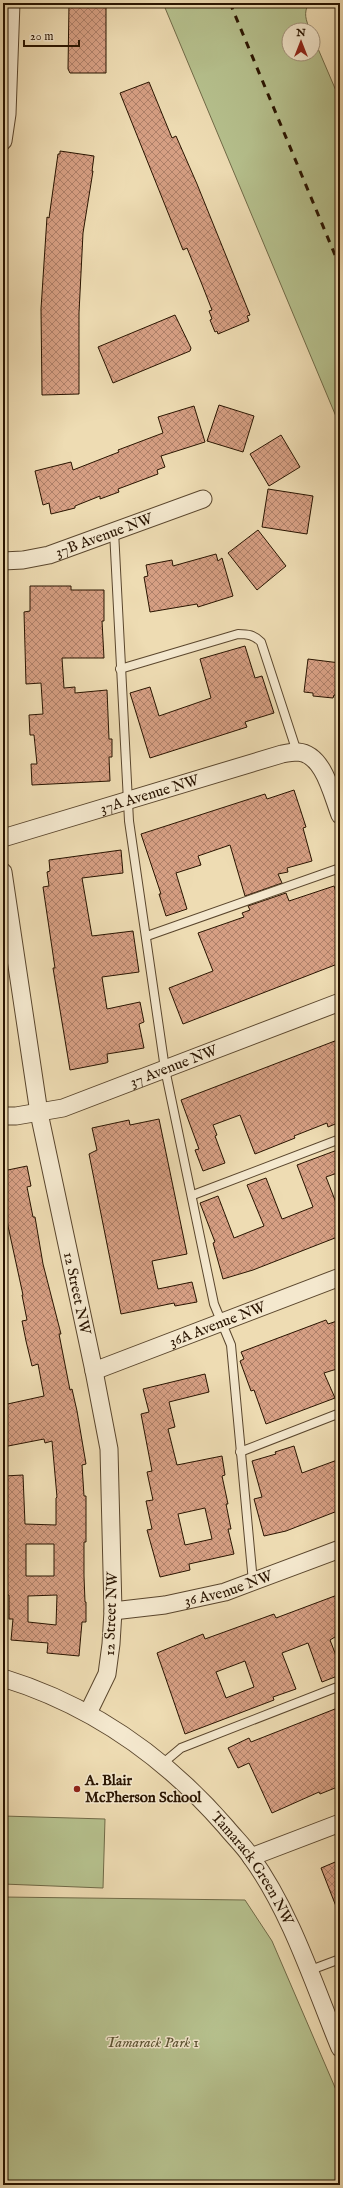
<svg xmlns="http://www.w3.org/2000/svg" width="343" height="2188" font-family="'IM FELL English',serif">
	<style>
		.green { fill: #b6c18e; stroke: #706a47 }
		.building { fill: url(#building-cross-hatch); stroke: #291400; fill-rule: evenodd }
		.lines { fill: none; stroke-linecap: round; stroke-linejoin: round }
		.lane-casing { stroke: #5a462d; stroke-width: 10 }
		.street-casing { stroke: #5a462d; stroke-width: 19 }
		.lane { stroke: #f4e8ce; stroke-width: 8 }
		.street { stroke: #f4e8ce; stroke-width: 17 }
		.rail { stroke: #291400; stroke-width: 3; stroke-dasharray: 7 7; stroke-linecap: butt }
		.poi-dot { fill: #8f2418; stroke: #f4e8ce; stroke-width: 1.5 }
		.labels { text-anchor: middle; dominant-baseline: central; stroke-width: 3; stroke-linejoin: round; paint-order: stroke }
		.street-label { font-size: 15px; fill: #291400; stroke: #f4e8ce }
		.poi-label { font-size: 15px; font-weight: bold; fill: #291400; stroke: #f4e8ce; text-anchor: start }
		.park-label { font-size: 15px; font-style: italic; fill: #5a5132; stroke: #f4e8ce }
	</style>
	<defs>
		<pattern id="building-cross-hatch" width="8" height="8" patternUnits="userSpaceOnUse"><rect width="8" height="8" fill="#d69f83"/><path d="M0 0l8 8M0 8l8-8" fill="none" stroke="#ae8069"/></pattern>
	</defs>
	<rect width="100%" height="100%" fill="#eedcb3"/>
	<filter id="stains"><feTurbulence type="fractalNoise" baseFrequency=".005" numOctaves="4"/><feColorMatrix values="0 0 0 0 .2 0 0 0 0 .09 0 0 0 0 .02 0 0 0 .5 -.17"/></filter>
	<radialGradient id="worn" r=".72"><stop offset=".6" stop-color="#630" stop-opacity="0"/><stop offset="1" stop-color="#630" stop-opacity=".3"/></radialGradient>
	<!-- green -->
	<g class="green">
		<path d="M163,3H309C303,13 306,20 310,30H289V54H313V37L340,100V426Z"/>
		<path d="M3,1816L105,1819L103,1888L3,1884Z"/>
		<path d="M3,1897L245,1900L272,1941L340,2099V2185H3Z"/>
	</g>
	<!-- building -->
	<g class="building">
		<path d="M69,3H106V73H70L68,69Z"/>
		<path d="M149,82L172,138L176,136L197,184L250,315L247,316L249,321L218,334L217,331L215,332L210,320L212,319L209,311L212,310L201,282L187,248L183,250L120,93Z"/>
		<path d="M60,151L94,156L92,171H93L83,233L79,313V394L42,395L41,309L47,217L49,218L58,154H60Z"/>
		<path d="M175,315L191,348L190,351L113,383L98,347Z"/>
		<path d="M219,405L254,416L243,452L207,441Z"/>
		<path d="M194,406L205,442L161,456L165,467L157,470L158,474L118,489L119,492L100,499V496L75,506V508L51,514L49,503L43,505L35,471L71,462L73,470L119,452L118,450L163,433L158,417Z"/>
		<path d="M281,435L300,467L269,486L250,454Z"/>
		<path d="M268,489L313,496L307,534L262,527Z"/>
		<path d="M258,530L286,566L257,590L228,553Z"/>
		<path d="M216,554L218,561L222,558L233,596L198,607L197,604L150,612L144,577L148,576L146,565L172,560L173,566Z"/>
		<path d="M30,586H71V590H104V621H102L104,658H62L64,688L75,687V693L107,690L109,739H112V757H109L110,781L32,785L31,764H37L34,735H30L29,715L43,714L41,683L26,684L24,612L30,611Z"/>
		<path d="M245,646L255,678L262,676L274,713L245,722L247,727L150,758L130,693L150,687L159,716L211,698L200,659Z"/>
		<path d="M308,659L340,663V696L334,695L333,698L313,696V693L304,692Z"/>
		<path d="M294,790L306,827L303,828L312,861L287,868L288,872L278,874L282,883L245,896L230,845L198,856L201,865L176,873L187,909L166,916L159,894H161L141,834L265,794L267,799Z"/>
		<path d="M121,850L123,873L82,878L92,936L133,931L139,972L102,977L107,1009L140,1002L144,1022L139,1024L144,1048L107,1054L108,1062L106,1063L70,1070L53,968H55L43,887L49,886L47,872L50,871L49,860Z"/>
		<path d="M334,886L340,903V963L183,1024L169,988L213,971L198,933L244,917L242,913L250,910L248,906L286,893L289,901Z"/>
		<path d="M340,1039V1122L328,1127L327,1123L294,1136L295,1138L255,1154L240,1115L213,1125L217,1135L215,1136L225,1163L203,1171L195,1150L199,1149L181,1100Z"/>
		<path d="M159,1119L187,1254L152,1261L158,1289L192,1282L197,1302L175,1306L174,1303L121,1314L89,1154L97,1150L92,1128L129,1120L130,1125Z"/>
		<path d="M340,1149V1172L326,1177L340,1213V1236L253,1270L223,1279L213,1243L215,1242L200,1203L218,1196L234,1238L264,1226L247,1185L266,1178L282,1219L285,1218L313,1207L297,1165Z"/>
		<path d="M27,1166L31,1186L27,1187L33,1217H35L43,1264L61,1334H59L70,1390L72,1389L77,1411L86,1464L82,1465L84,1496H86V1542H84V1576L85,1602H86V1622H82L79,1656L47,1653L48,1643L11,1640L13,1619H9V1595H5L4,1476L23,1475L25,1524L56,1525V1498L57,1497L52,1441L45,1443L44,1439L3,1447V1405L44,1396L38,1364L32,1366L26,1341L22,1321L27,1320L22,1295H23L3,1203V1171ZM26,1544H54V1576H26ZM57,1595L56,1625L28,1622V1596Z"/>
		<path d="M326,1320L328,1324L340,1320V1368L324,1373L335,1398L266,1424L254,1390L251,1391L240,1361L244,1359L241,1352Z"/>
		<path d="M205,1374L209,1392L169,1402L175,1427L168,1429L177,1465L222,1456L225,1475L222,1476L228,1504H226L231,1529H228L234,1554L189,1564L190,1570L160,1577L147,1530L152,1529L146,1501L153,1500L147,1472L152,1471L141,1414L149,1412L143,1389ZM205,1508L212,1539L185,1545L178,1514Z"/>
		<path d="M294,1446L302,1473L340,1459V1510L286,1531L264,1536L254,1499L262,1497L252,1461L276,1454L275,1452Z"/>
		<path d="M340,1594V1634L330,1640L340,1666V1675L322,1682L308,1643L282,1653L296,1689L273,1697L274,1700L185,1734L157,1653L203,1634L205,1639L274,1614L276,1618ZM245,1661L254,1687L226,1698L216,1672Z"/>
		<path d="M340,1707V1786L320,1794L319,1792L272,1813L249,1763L238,1768L228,1748L249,1738L251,1742Z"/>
		<path d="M340,1860V1914H339L321,1868Z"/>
	</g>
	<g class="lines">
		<!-- lane casing -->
		<g class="lane-casing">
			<g id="lane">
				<path d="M114,531L129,821L165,1069L214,1304L231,1345L253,1582"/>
				<path d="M120,669L238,634C248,634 254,635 261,642L297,752"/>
				<path d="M147,936L340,868"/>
				<path d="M193,1195L340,1139"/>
				<path d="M240,1452L340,1413"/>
				<path d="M162,1764L181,1748L340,1686"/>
				<path d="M308,1971L340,1959"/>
			</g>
		</g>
		<!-- street casing -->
		<g class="street-casing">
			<g id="street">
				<path d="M3,141L7,114L11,3"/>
				<path id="s1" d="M3,561L23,560L49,555L203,499"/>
				<path id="s2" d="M3,838L282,754C287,753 293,752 298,752C324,754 332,795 340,815"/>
				<path id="s3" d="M3,872L39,1113L94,1371L109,1449L113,1611L111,1644L107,1674L88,1713"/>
				<path id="s4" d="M3,1116H16L63,1108L340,1002"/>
				<path id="s5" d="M94,1371L340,1277"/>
				<path id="s6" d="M113,1611L165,1605L225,1592L340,1549"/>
				<path id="s7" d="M3,1678C91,1705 166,1758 226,1827C234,1837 244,1846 251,1857C291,1912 314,1985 340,2048"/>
				<path d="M251,1857L340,1823"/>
			</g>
		</g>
		<!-- lane -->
		<use href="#lane" class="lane"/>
		<!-- street -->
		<use href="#street" class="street"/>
		<!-- rail -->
		<path class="rail" d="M230,3L340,267"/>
	</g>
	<!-- markers -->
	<circle class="poi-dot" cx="77" cy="1789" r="4"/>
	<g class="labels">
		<!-- street labels -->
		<g class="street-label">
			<text stroke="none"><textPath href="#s1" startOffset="105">37B Avenue NW</textPath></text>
			<text stroke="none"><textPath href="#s2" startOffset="153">37A Avenue NW</textPath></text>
			<text stroke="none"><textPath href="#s4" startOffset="179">37 Avenue NW</textPath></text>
			<text stroke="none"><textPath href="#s3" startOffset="428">12 Street NW</textPath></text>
			<text stroke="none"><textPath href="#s5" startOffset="132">36A Avenue NW</textPath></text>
			<text stroke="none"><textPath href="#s6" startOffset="118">36 Avenue NW</textPath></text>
			<text transform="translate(111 1614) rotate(-88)">12 Street NW</text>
			<text stroke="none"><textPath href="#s7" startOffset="321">Tamarack Green NW</textPath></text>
		</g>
		<!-- poi labels -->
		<g class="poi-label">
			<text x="85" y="1780">A. Blair<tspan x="85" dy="17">McPherson School</tspan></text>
		</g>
		<!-- park labels -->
		<g class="park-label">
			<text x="152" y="2042">Tamarack Park 1</text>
		</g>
	</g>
	<!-- margin -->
	<rect width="343" height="2188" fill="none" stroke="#eedcb3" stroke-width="16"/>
	<rect x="4" y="4" width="335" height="2180" fill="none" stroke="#291400" stroke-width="2"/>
	<rect x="8" y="8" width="327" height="2172" fill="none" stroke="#291400"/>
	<!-- north arrow -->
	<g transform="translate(301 42)"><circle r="19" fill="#f4e8ce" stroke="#a3937c"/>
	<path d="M0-3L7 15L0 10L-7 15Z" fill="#8f2418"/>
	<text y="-6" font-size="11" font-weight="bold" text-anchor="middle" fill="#291400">N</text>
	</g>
	<!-- scale -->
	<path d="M24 40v6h55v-6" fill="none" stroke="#291400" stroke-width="2"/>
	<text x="30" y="40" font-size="12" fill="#291400" stroke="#f4e8ce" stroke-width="3" paint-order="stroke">20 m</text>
	<rect width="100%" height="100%" filter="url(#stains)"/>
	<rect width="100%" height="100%" fill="url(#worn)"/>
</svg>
